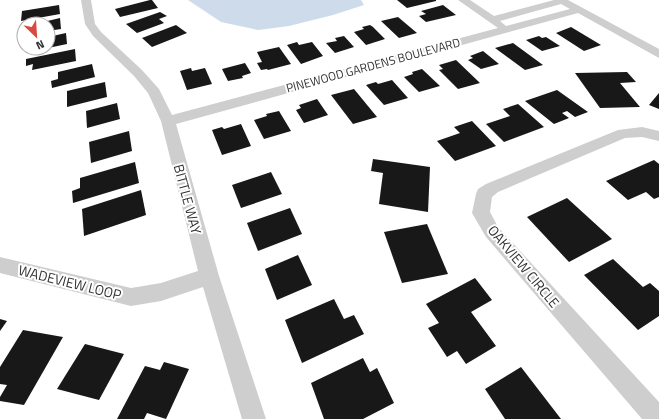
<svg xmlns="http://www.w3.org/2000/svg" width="659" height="419" font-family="'Titillium Web',sans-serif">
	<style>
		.water { fill: #cedbea }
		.building { fill: #181818 }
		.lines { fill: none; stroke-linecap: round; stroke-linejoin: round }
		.street { fill: #cecece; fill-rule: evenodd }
		.labels { text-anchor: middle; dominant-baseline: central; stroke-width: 4; stroke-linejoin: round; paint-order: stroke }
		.far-street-label { font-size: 12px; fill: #313131; stroke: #fff }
		.street-label { font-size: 14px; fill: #313131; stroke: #fff }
	</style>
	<rect width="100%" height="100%" fill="#fff"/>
	<!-- water -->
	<path class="water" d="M188,0H361L364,5L333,15L289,26L258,30L221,22Z"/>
	<!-- building -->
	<g class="building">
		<path d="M150,0H152L158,8L120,17L115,9Z"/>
		<path d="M397,0H436V1L407,8Z"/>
		<path d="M59,5L60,14L21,21L22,11Z"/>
		<path d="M443,5L456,15L426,22L419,16L426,14L421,11Z"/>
		<path d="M160,12L167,16L159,19L164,23L137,33L126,24Z"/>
		<path d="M398,17L417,33L399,38L381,21Z"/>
		<path d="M60,18L61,29L48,31V24H35Z"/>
		<path d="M176,25L187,33L152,47L142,38Z"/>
		<path d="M370,25L373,27L385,39L366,45L354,32L364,29L362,27Z"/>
		<path d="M571,27L601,45L584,51L556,33Z"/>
		<path d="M66,33L67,44L48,48V37Z"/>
		<path d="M344,36L354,47L335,53L326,43L337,41L335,38Z"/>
		<path d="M539,36L542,38L546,37L560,46L542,51L526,40Z"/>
		<path d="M297,42L299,45L312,42L323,56L301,64L287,45Z"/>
		<path d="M513,43L543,65L525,70L495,48Z"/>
		<path d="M279,47L291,64L268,70L267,69L261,70L257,63L262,62L257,52Z"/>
		<path d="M75,49L76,61L32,70L33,64L26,66V59Z"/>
		<path d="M483,51L499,64L481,69L468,60L473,58L470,56Z"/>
		<path d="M456,60L480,83L458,89L439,70L443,69L439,65Z"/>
		<path d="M245,63L251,73L242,76L243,78L228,81L222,69Z"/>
		<path d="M92,64L95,77L52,88L51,81L58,79V72Z"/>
		<path d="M191,68L192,71L205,68L212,84L187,90L180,71Z"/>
		<path d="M422,69L440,86L419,92L404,77L413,74L412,72Z"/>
		<path d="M627,72L636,82L620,83L640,107L600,108L575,73Z"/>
		<path d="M392,80L408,98L384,105L366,85L376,82L378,84Z"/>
		<path d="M105,82L107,97L67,107V91Z"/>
		<path d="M354,89L377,117L353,124L331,95Z"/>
		<path d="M557,90L588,112L575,117L567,111L562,113L569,118L554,124L525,101Z"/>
		<path d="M659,93V109L649,105Z"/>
		<path d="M317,99L328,115L304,123L296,110L301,108L299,105Z"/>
		<path d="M117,103L120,119L87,128L86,111Z"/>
		<path d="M518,104L544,127L504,142L486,124L510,116L503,109Z"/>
		<path d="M279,111L291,131L264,139L254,120L267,116L266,114Z"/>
		<path d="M472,121L496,146L455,161L437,141L460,133L454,127Z"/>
		<path d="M241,124L251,146L222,155L212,130L222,127L224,129Z"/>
		<path d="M129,131L132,151L91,163L89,142Z"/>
		<path d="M373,159L430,167L428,212L379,204L383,173L371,171Z"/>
		<path d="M654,160L659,164V197L654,199L646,192L628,200L606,181Z"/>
		<path d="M135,162L139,183L73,203L72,191L80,188V178Z"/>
		<path d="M271,172L282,194L241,208L232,185Z"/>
		<path d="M141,190L146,215L84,236L82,209Z"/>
		<path d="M567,198L612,239L569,262L527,217Z"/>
		<path d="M290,208L302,234L258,251L247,223Z"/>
		<path d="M427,224L448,274L402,283L384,232Z"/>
		<path d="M298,255L312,285L277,300L265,269Z"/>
		<path d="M613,259L643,287L650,283L659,291V316L638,330L584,275Z"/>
		<path d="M475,278L492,300L471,312L496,346L466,364L457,351L447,357L428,328L439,323L426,304Z"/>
		<path d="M334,299L344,319L354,315L364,334L302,363L285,320Z"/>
		<path d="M0,319L7,321L0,331Z"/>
		<path d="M23,330L63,337L24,405L0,401V397L7,385L0,384V367Z"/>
		<path d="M85,344L124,354L99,400L57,389Z"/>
		<path d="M363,358L370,372L377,368L394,403L363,419H324L311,383Z"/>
		<path d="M164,362L189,369L166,419L147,413L144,419H117L145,366L160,370Z"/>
		<path d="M521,367L561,419H505L485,389Z"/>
	</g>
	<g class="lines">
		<!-- street -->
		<g class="street">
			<path d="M81,0H91L95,24L101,32L142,70L159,89L172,115L498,28L458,0H470L494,16L554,0H568L659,49V58L578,13L176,124L219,276L266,419H242L203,287L161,301L131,306L0,273V257L131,288L161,283L198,271L161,121L148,93L134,76L93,36L85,24ZM561,4L570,9L506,26L500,21Z"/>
			<path d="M642,127L659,131V141L642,137L625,138L498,192L492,197L490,212L498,227L659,402V419H642L486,237L472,213L476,194L478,189L486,184L618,130Z"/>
		</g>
	</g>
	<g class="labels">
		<!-- far-street labels -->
		<g class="far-street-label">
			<text transform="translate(373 65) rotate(-15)">PINEWOOD GARDENS BOULEVARD</text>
		</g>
		<!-- street labels -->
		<g class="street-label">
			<text transform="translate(188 199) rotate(75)">BITTLE WAY</text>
			<text transform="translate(524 266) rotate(50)">OAKVIEW CIRCLE</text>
			<text transform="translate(70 282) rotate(14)">WADEVIEW LOOP</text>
		</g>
	</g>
	<!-- north arrow -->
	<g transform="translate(36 36) rotate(155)"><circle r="19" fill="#ffffff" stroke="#adadad"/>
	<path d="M0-3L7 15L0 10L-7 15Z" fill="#d94b41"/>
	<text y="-6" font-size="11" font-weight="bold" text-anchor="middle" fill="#313131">N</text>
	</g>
</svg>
